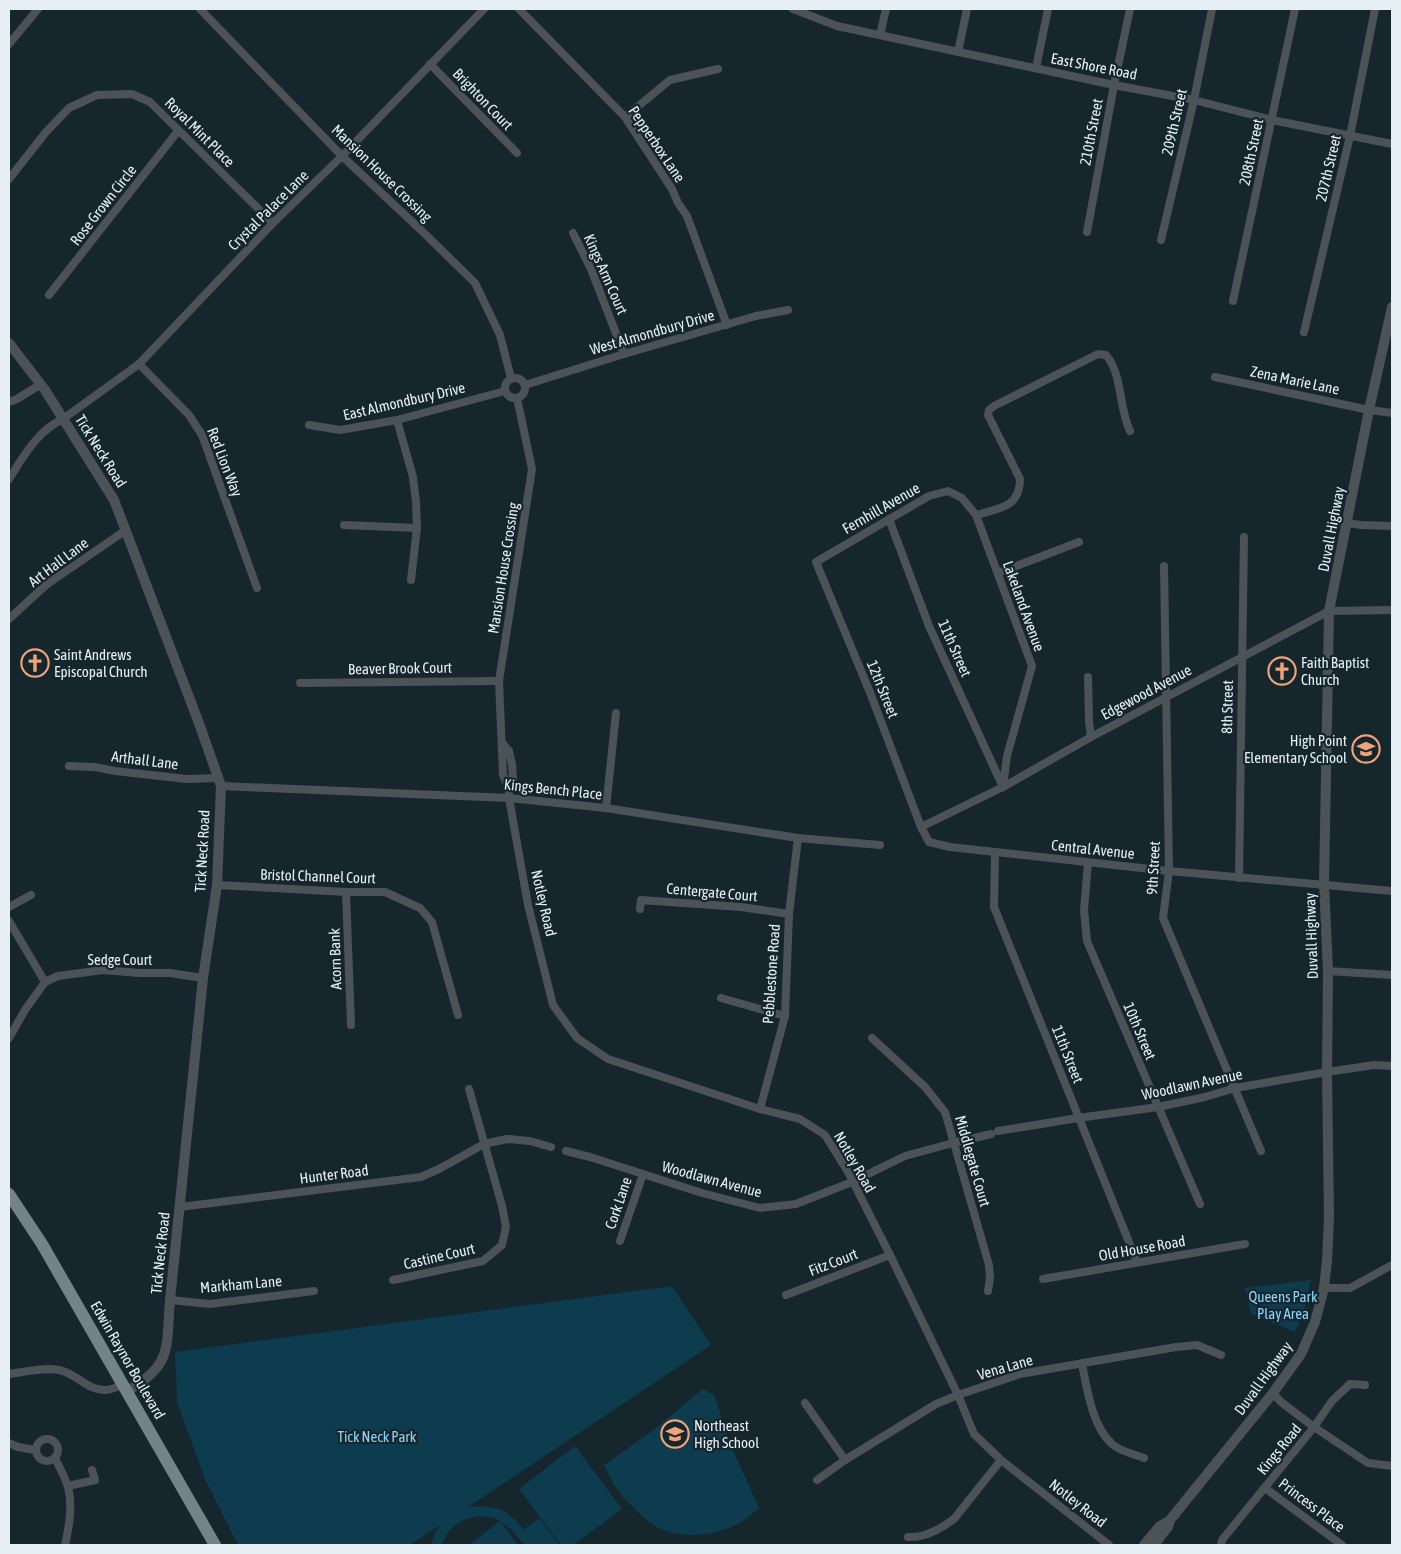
<svg xmlns="http://www.w3.org/2000/svg" width="1401" height="1554" font-family="'Asap Condensed',sans-serif">
	<style>
		.park { fill: #0d3c4e }
		.lines { fill: none; stroke-linecap: round; stroke-linejoin: round }
		.minor { stroke: #4c5357; stroke-width: 8 }
		.tertiary { stroke: #4c5357; stroke-width: 10 }
		.primary { stroke: #74838a; stroke-width: 12 }
		.labels { text-anchor: middle; dominant-baseline: central; stroke-width: 4.5; stroke-linejoin: round; paint-order: stroke }
		.street-label { font-size: 15px; fill: #e5eff4; stroke: #16262d }
		.poi-label { font-size: 15px; fill: #e5eff4; stroke: #16262d; text-anchor: start }
		.park-label { font-size: 15px; fill: #8ad6f9; stroke: #16262d }
	</style>
	<rect width="100%" height="100%" fill="#16262d"/>
	<!-- park -->
	<g class="park">
		<path d="M1311,1280L1304,1312L1295,1332L1251,1314L1245,1288Z"/>
		<path d="M672,1286L711,1345L468,1507C494,1505 506,1507 524,1530L539,1518L560,1545H524L512,1530L500,1521L518,1545H469L500,1521C479,1509 448,1521 442,1545H431L435,1533L440,1525L410,1545H238L205,1479L177,1402L175,1352Z"/>
		<path d="M703,1389L714,1395L732,1448L759,1508C754,1512 749,1517 744,1520C719,1536 685,1540 659,1528C648,1523 627,1502 619,1492C613,1485 609,1474 604,1465L651,1432Z"/>
		<path d="M575,1446L622,1509L573,1545H561L519,1489Z"/>
	</g>
	<g class="lines">
		<!-- minor -->
		<g class="minor">
			<path d="M200,9L342,156L422,231L475,283L500,335L511,378"/>
			<path d="M519,9L625,117L672,189L678,203L687,216L727,325"/>
			<path d="M793,9L837,26L1114,85L1194,100L1272,120L1392,144"/>
			<path d="M880,35L886,9"/>
			<path d="M9,44L38,9"/>
			<path d="M958,52L967,9"/>
			<path d="M430,64L517,153"/>
			<path d="M1036,68L1048,9"/>
			<path d="M625,117L670,80L718,69"/>
			<path d="M9,179L46,132L69,108L97,95L132,94L150,102L273,223"/>
			<path d="M1087,232L1114,85L1130,9"/>
			<path d="M573,233L591,269L624,354"/>
			<path d="M1161,240L1194,100L1212,9"/>
			<path d="M49,295L178,131"/>
			<path d="M1233,301L1295,9"/>
			<path d="M1304,332L1350,136L1375,9"/>
			<path d="M139,364L189,415L202,435L257,588"/>
			<path d="M1215,377L1369,410L1392,413"/>
			<circle cx="515" cy="388" r="10"/>
			<path d="M525,385L624,354L756,316L788,310"/>
			<path d="M517,398L532,469L499,681L503,775L509,788V798L528,905L553,1005L577,1038L608,1059L760,1109L800,1119L825,1135L848,1172L890,1255L958,1395L974,1434L1001,1460L1109,1545"/>
			<path d="M9,402L17,399L41,384"/>
			<path d="M397,420L413,477L416,502L417,528L411,580"/>
			<path d="M309,425L340,430L397,420L505,391"/>
			<path d="M9,479C23,457 38,430 63,419L139,364L273,223L342,156L484,9"/>
			<path d="M976,515C999,508 1020,508 1020,479L988,415L989,410L994,406L1098,354L1106,355C1123,375 1118,406 1130,431"/>
			<path d="M889,519L929,626L1003,787"/>
			<path d="M1347,523L1361,525L1392,526"/>
			<path d="M344,525L417,528"/>
			<path d="M1164,566L1169,871L1163,918L1261,1151"/>
			<path d="M998,573L1079,542"/>
			<path d="M9,619L46,585L126,530"/>
			<path d="M1088,677L1089,721L1091,737"/>
			<path d="M300,683L499,681"/>
			<path d="M502,743L509,751L512,764L513,780L509,788"/>
			<path d="M69,766L95,767L115,771L187,779L219,778"/>
			<path d="M221,786L509,798L606,808L798,838L880,845"/>
			<path d="M1003,787L1007,756L1032,666L976,515L962,498L948,491L929,496L816,562L871,695L921,827L929,842L950,847L1169,871L1392,891"/>
			<path d="M606,808L616,713"/>
			<path d="M921,827L1003,787L1091,737L1329,611L1392,610"/>
			<path d="M995,852L994,907L1137,1262"/>
			<path d="M1088,863L1084,910L1087,941L1200,1204"/>
			<path d="M1239,878L1244,537"/>
			<path d="M217,885L346,892H385L420,908L432,922L458,1015"/>
			<path d="M346,892L351,1025"/>
			<path d="M9,907L31,895"/>
			<path d="M640,909L641,900L741,907L789,914"/>
			<path d="M9,921L45,982"/>
			<path d="M1328,971L1392,975"/>
			<path d="M721,998L785,1016"/>
			<path d="M9,1038L25,1010L45,982L58,976L103,970L139,973H170L203,978"/>
			<path d="M872,1038L925,1087L945,1112L989,1265L990,1278L988,1291"/>
			<path d="M760,1109L785,1016L789,914L798,838"/>
			<path d="M998,1131L1078,1118L1158,1107L1205,1097L1235,1088L1327,1072L1374,1065L1392,1066"/>
			<path d="M566,1151L590,1157L702,1193L760,1208L796,1204L852,1182L905,1156L953,1143L991,1134"/>
			<path d="M180,1207L421,1177L439,1169L484,1144L507,1139L530,1141L551,1147"/>
			<path d="M620,1241L643,1174"/>
			<path d="M1043,1279L1245,1244"/>
			<path d="M393,1280L483,1261L502,1245L506,1227L502,1206L469,1089"/>
			<path d="M1324,1288H1350L1392,1265"/>
			<path d="M786,1295L890,1255"/>
			<path d="M170,1300L210,1304L314,1291"/>
			<path d="M1082,1364C1087,1389 1092,1426 1112,1444C1119,1451 1134,1454 1144,1458"/>
			<path d="M9,1374C25,1372 43,1367 59,1370C76,1373 88,1391 105,1390C111,1390 117,1387 123,1385"/>
			<path d="M1273,1393L1281,1402L1314,1427L1368,1463L1392,1466"/>
			<path d="M805,1403L845,1460"/>
			<circle cx="47" cy="1450" r="11"/>
			<path d="M9,1443L18,1447L35,1450"/>
			<path d="M55,1458C59,1467 65,1477 68,1487C73,1506 69,1527 65,1545"/>
			<path d="M817,1480L845,1460L936,1404L958,1395L1020,1374L1176,1347L1197,1345L1221,1355"/>
			<path d="M68,1486L95,1480L92,1470"/>
			<path d="M1265,1488L1342,1545"/>
			<path d="M908,1537C925,1538 940,1529 954,1519L1001,1460"/>
			<path d="M1221,1545L1222,1540L1314,1427L1332,1401L1350,1384L1365,1385"/>
		</g>
		<!-- tertiary -->
		<g class="tertiary">
			<path d="M9,343L45,390L114,500L200,726L221,786L217,885L203,978L170,1300C166,1348 173,1365 127,1391"/>
			<path d="M1144,1545L1160,1526L1167,1522"/>
			<path d="M1154,1545L1168,1527L1170,1520L1273,1393L1301,1354L1315,1322L1324,1288L1327,1261L1329,1218L1327,1072L1328,971L1324,884L1329,611L1369,410L1392,307"/>
		</g>
		<!-- primary -->
		<path class="primary" d="M9,1194L42,1244L215,1545"/>
	</g>
	<!-- icons -->
	<defs>
		<g id="church-ring" transform="scale(1.4375)"><circle r="9.5" fill="#16262d" stroke="#f0a279" stroke-width="1.5"/><path d="M-1.2-6h2.4v3.5h3.3v2.4h-3.3V6h-2.4V-.1h-3.3v-2.4h3.3Z" fill="#f0a279"/></g>
		<g id="school-ring" transform="scale(1.4375)"><circle r="9.5" fill="#16262d" stroke="#f0a279" stroke-width="1.5"/><path d="M0-5L7-2L0 1L-7-2ZM-4 1L0 2.5L4 1V4Q0 6-4 4Z" fill="#f0a279"/></g>
	</defs>
	<g fill-rule="evenodd">
		<use href="#church-ring" x="35" y="663"/>
		<use href="#church-ring" x="1282" y="671"/>
		<use href="#school-ring" x="1366" y="749"/>
		<use href="#school-ring" x="675" y="1434"/>
	</g>
	<g class="labels">
		<!-- street labels -->
		<g class="street-label">
			<text transform="translate(1094 66) rotate(11)">East Shore Road</text>
			<text transform="translate(483 99) rotate(46)">Brighton Court</text>
			<text transform="translate(1174 122) rotate(-77)">209th Street</text>
			<text transform="translate(200 132) rotate(45)">Royal Mint Place</text>
			<text transform="translate(1091 132) rotate(-79)">210th Street</text>
			<text transform="translate(657 144) rotate(56)">Pepperbox Lane</text>
			<text transform="translate(1251 152) rotate(-78)">208th Street</text>
			<text transform="translate(1328 168) rotate(-77)">207th Street</text>
			<text transform="translate(382 173) rotate(44)">Mansion House Crossing</text>
			<text transform="translate(103 205) rotate(-52)">Rose Grown Circle</text>
			<text transform="translate(268 210) rotate(-45)">Crystal Palace Lane</text>
			<text transform="translate(606 274) rotate(66)">Kings Arm Court</text>
			<text transform="translate(652 332) rotate(-16)">West Almondbury Drive</text>
			<text transform="translate(1295 380) rotate(12)">Zena Marie Lane</text>
			<text transform="translate(404 401) rotate(-13)">East Almondbury Drive</text>
			<text transform="translate(101 451) rotate(58)">Tick Neck Road</text>
			<text transform="translate(225 462) rotate(69)">Red Lion Way</text>
			<text transform="translate(881 508) rotate(-30)">Fernhill Avenue</text>
			<text transform="translate(1331 529) rotate(-79)">Duvall Highway</text>
			<text transform="translate(58 562) rotate(-37)">Art Hall Lane</text>
			<text transform="translate(503 568) rotate(-81)">Mansion House Crossing</text>
			<text transform="translate(1024 606) rotate(70)">Lakeland Avenue</text>
			<text transform="translate(955 648) rotate(66)">11th Street</text>
			<text transform="translate(400 668) rotate(-1)">Beaver Brook Court</text>
			<text transform="translate(883 689) rotate(68)">12th Street</text>
			<text transform="translate(1146 692) rotate(-28)">Edgewood Avenue</text>
			<text transform="translate(1227 707) rotate(-89)">8th Street</text>
			<text transform="translate(145 760) rotate(7)">Arthall Lane</text>
			<text transform="translate(553 789) rotate(6)">Kings Bench Place</text>
			<text transform="translate(1093 849) rotate(6)">Central Avenue</text>
			<text transform="translate(202 851) rotate(-87)">Tick Neck Road</text>
			<text transform="translate(1153 868) rotate(-87)">9th Street</text>
			<text transform="translate(318 876) rotate(2)">Bristol Channel Court</text>
			<text transform="translate(712 892) rotate(5)">Centergate Court</text>
			<text transform="translate(544 903) rotate(77)">Notley Road</text>
			<text transform="translate(1311 936) rotate(-92)">Duvall Highway</text>
			<text x="120" y="959">Sedge Court</text>
			<text transform="translate(335 959) rotate(-92)">Acorn Bank</text>
			<text transform="translate(771 974) rotate(-86)">Pebblestone Road</text>
			<text transform="translate(1140 1031) rotate(67)">10th Street</text>
			<text transform="translate(1068 1054) rotate(68)">11th Street</text>
			<text transform="translate(1192 1084) rotate(-12)">Woodlawn Avenue</text>
			<text transform="translate(973 1161) rotate(74)">Middlegate Court</text>
			<text transform="translate(855 1162) rotate(60)">Notley Road</text>
			<text transform="translate(334 1174) rotate(-7)">Hunter Road</text>
			<text transform="translate(712 1179) rotate(15)">Woodlawn Avenue</text>
			<text transform="translate(618 1203) rotate(-71)">Cork Lane</text>
			<text transform="translate(1142 1248) rotate(-10)">Old House Road</text>
			<text transform="translate(160 1253) rotate(-84)">Tick Neck Road</text>
			<text transform="translate(439 1256) rotate(-13)">Castine Court</text>
			<text transform="translate(833 1262) rotate(-21)">Fitz Court</text>
			<text transform="translate(241 1284) rotate(-5)">Markham Lane</text>
			<text transform="translate(128 1360) rotate(60)">Edwin Raynor Boulevard</text>
			<text transform="translate(1005 1367) rotate(-16)">Vena Lane</text>
			<text transform="translate(1263 1378) rotate(-54)">Duvall Highway</text>
			<text transform="translate(1279 1449) rotate(-51)">Kings Road</text>
			<text transform="translate(1078 1503) rotate(38)">Notley Road</text>
			<text transform="translate(1312 1505) rotate(37)">Princess Place</text>
		</g>
		<!-- poi labels -->
		<g class="poi-label">
			<text x="54" y="654">Saint Andrews<tspan x="54" dy="17">Episcopal Church</tspan></text>
			<text x="1301" y="662">Faith Baptist<tspan x="1301" dy="17">Church</tspan></text>
			<text x="1347" y="740" text-anchor="end">High Point<tspan x="1347" dy="17">Elementary School</tspan></text>
			<text x="694" y="1425">Northeast<tspan x="694" dy="17">High School</tspan></text>
		</g>
		<!-- park labels -->
		<g class="park-label">
			<text x="1283" y="1296">Queens Park<tspan x="1283" dy="17">Play Area</tspan></text>
			<text x="377" y="1436">Tick Neck Park</text>
		</g>
	</g>
	<!-- border -->
	<rect width="1401" height="1554" fill="none" stroke="#e5eff4" stroke-width="20"/>
</svg>
